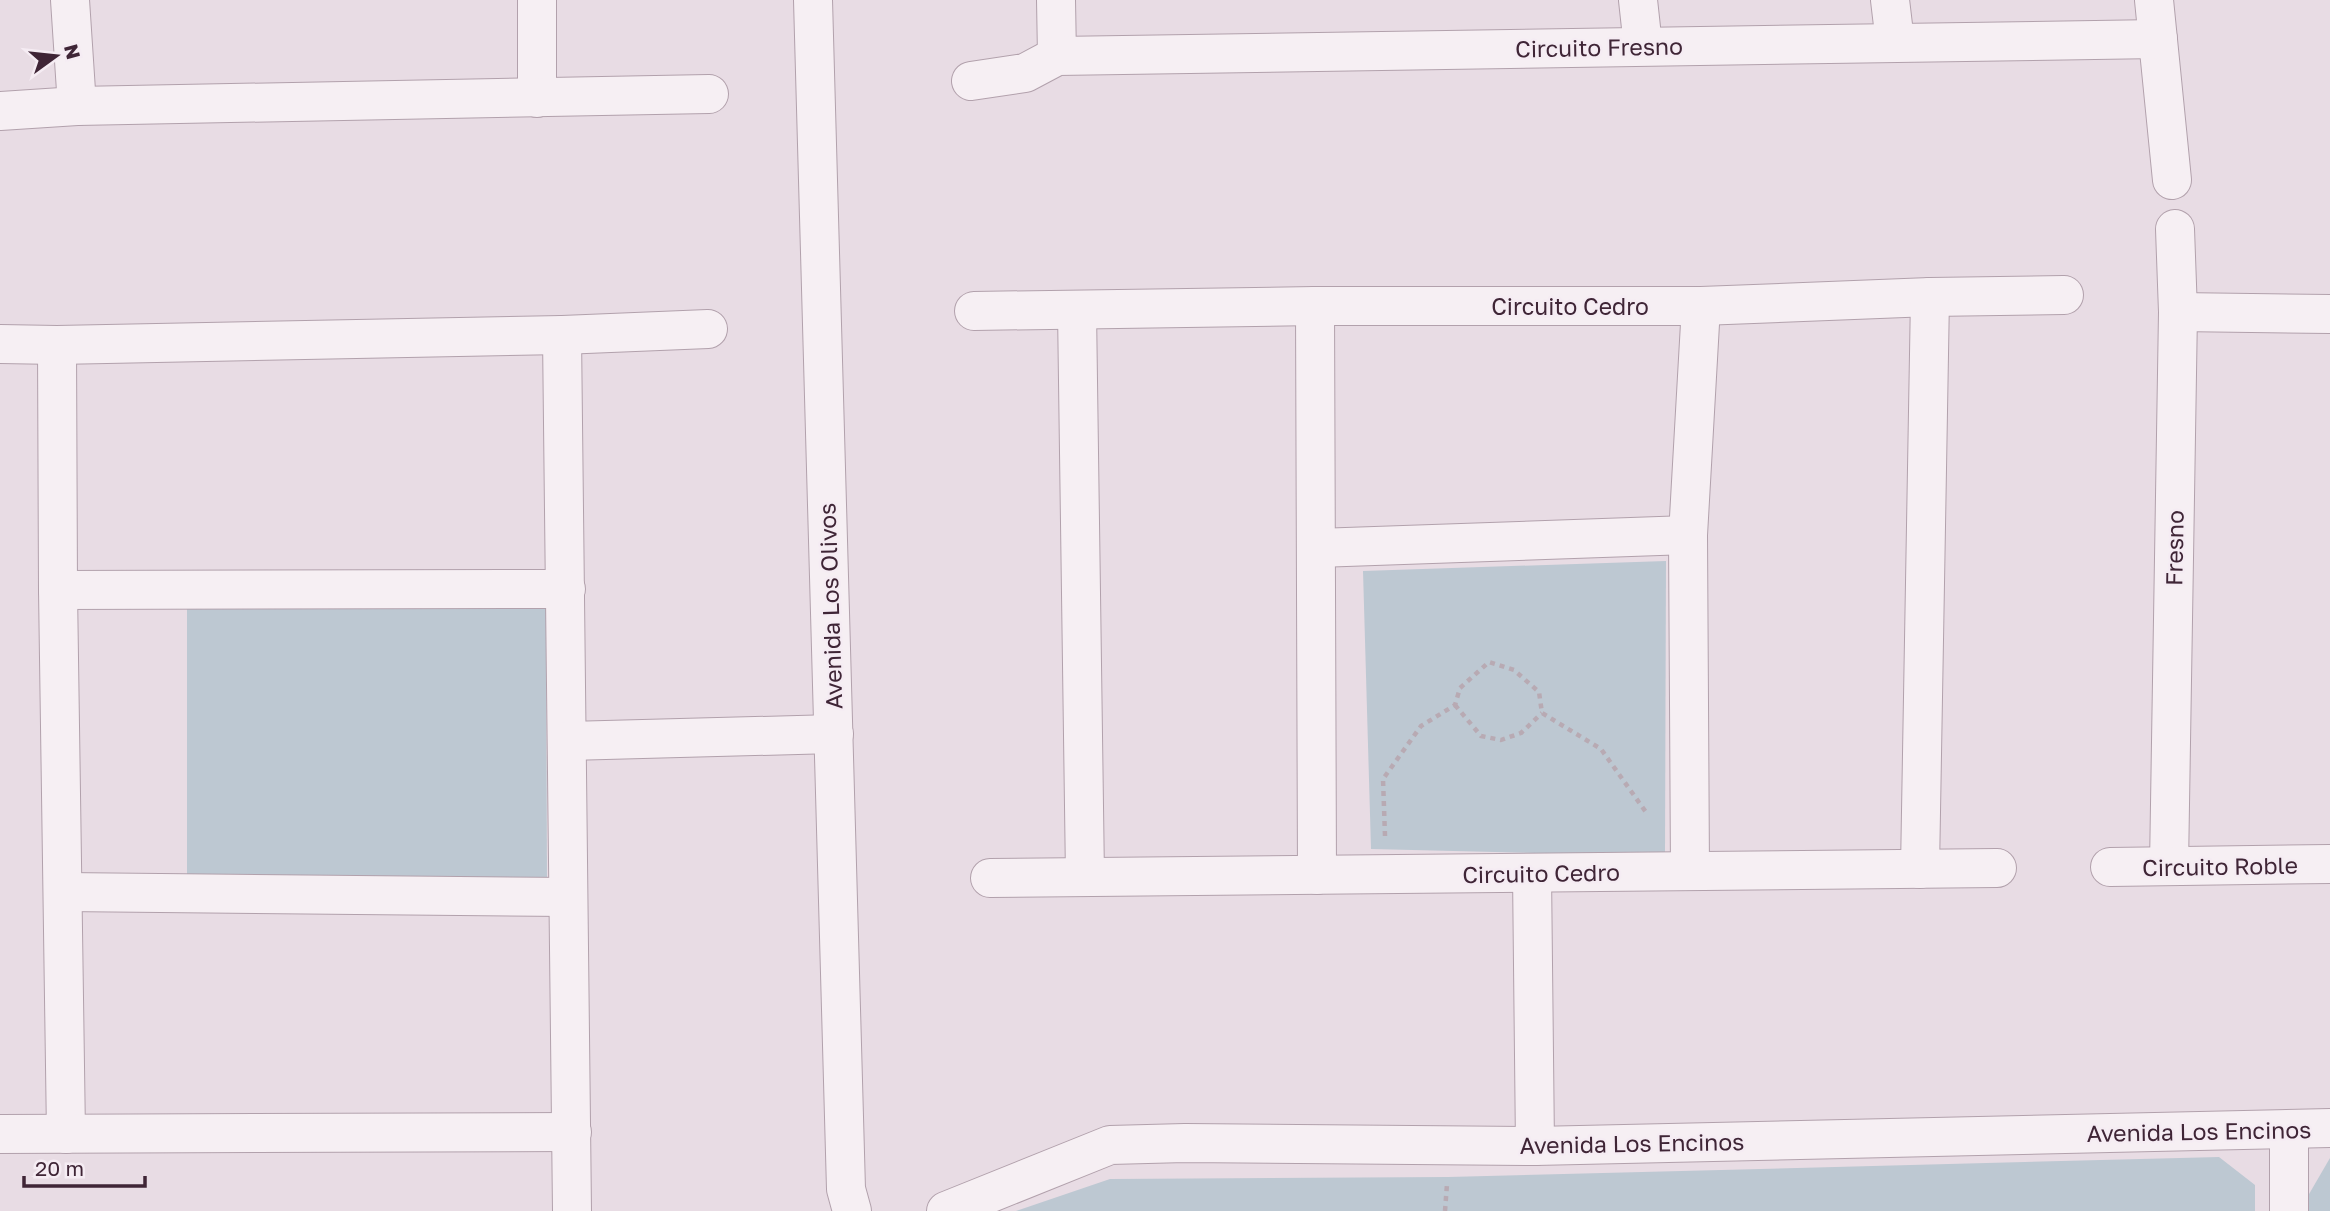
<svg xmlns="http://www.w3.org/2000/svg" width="2330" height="1211" font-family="'Golos Text',sans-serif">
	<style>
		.green { fill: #bdc8d2 }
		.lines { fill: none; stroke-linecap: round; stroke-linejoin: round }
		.minor-casing { stroke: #b2a1ac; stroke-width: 40 }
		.tertiary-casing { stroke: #b2a1ac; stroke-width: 40 }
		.path { stroke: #b8aab3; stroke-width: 4.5; stroke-dasharray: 5 5; stroke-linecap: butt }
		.minor { stroke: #f6eff3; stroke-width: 38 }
		.tertiary { stroke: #f6eff3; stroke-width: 38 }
		.labels { text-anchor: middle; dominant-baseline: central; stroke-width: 5; stroke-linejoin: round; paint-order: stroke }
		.street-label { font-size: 23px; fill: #3f2536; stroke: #f5ecf3 }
	</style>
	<rect width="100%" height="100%" fill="#e8dce4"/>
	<!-- green -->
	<g class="green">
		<path d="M1666,561L1665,856L1371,849L1363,571Z"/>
		<path d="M187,609H546L547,881L187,875Z"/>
		<path d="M2219,1157L2255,1185V1211H1016L1110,1179L1448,1177Z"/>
		<path d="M2330,1158V1211H2305V1201Z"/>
	</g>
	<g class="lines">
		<!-- minor casing -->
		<g class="minor-casing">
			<g id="minor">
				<path d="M70,0L77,106"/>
				<path d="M1056,0L1057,56"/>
				<path d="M1638,0L1643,46"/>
				<path d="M1890,0L1895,42"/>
				<path d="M2154,0L2172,180"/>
				<path d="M971,81L1025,73L1057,56L2158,39"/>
				<path d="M537,98V0"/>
				<path d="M0,111L77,106L709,94"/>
				<path d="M1315,306L1317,875"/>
				<path d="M1077,310L1085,877"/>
				<path d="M974,311L1315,306H1701L1930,297L2064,295"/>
				<path d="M2178,312L2330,314"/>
				<path d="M562,335L572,1211"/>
				<path d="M0,344L57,345L562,335L708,329"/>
				<path d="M57,345L58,590L66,1134"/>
				<path d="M1317,548L1688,535"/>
				<path d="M58,590L566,589"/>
				<path d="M568,741L834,734"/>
				<path d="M2169,866L2178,312L2175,229"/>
				<path d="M2110,867L2330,864"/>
				<path d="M1920,869L1930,297"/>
				<path d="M1690,871L1688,535L1701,306"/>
				<path d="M1532,873L1535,1146"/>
				<path d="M990,878L1997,868"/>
				<path d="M64,892L567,897"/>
				<path d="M0,1134L572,1132"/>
			</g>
		</g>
		<!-- tertiary casing -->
		<g class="tertiary-casing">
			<g id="tertiary">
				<path d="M813,0L846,1189L852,1211"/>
				<path d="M946,1211L1110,1145L1185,1143L1535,1146L2330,1128"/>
				<path d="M2289,1211V1129"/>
			</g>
		</g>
		<!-- path -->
		<g class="path">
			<path d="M1455,705L1481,736L1501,740L1521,733L1542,713"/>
			<path d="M1385,836L1383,779L1421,726L1455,705L1460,688L1489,662L1514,670L1539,692L1542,713L1601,749L1648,815"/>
			<path d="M1445,1211L1447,1184"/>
		</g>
		<!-- minor -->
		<use href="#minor" class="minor"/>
		<!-- tertiary -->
		<use href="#tertiary" class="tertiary"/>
	</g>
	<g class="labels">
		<!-- street labels -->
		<g class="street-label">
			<text transform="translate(1599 47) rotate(-1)">Circuito Fresno</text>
			<text x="1570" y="306">Circuito Cedro</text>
			<text transform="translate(2174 548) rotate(-89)">Fresno</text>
			<text transform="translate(830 606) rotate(-92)">Avenida Los Olivos</text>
			<text transform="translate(2220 866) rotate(-1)">Circuito Roble</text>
			<text transform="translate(1541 873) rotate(-1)">Circuito Cedro</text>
			<text transform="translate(2199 1131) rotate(-1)">Avenida Los Encinos</text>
			<text transform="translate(1632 1143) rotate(-1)">Avenida Los Encinos</text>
		</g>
	</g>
	<!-- north arrow -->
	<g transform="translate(56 56) rotate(75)" stroke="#f5ecf3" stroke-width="5" paint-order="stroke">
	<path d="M0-5L12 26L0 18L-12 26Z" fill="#3f2536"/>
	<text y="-10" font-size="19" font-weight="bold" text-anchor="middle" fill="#3f2536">N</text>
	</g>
	<!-- scale -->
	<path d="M24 1176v10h121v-10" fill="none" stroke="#3f2536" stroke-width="3.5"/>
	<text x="35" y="1176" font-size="21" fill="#3f2536" stroke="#f5ecf3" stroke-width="5" paint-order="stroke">20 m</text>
</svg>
